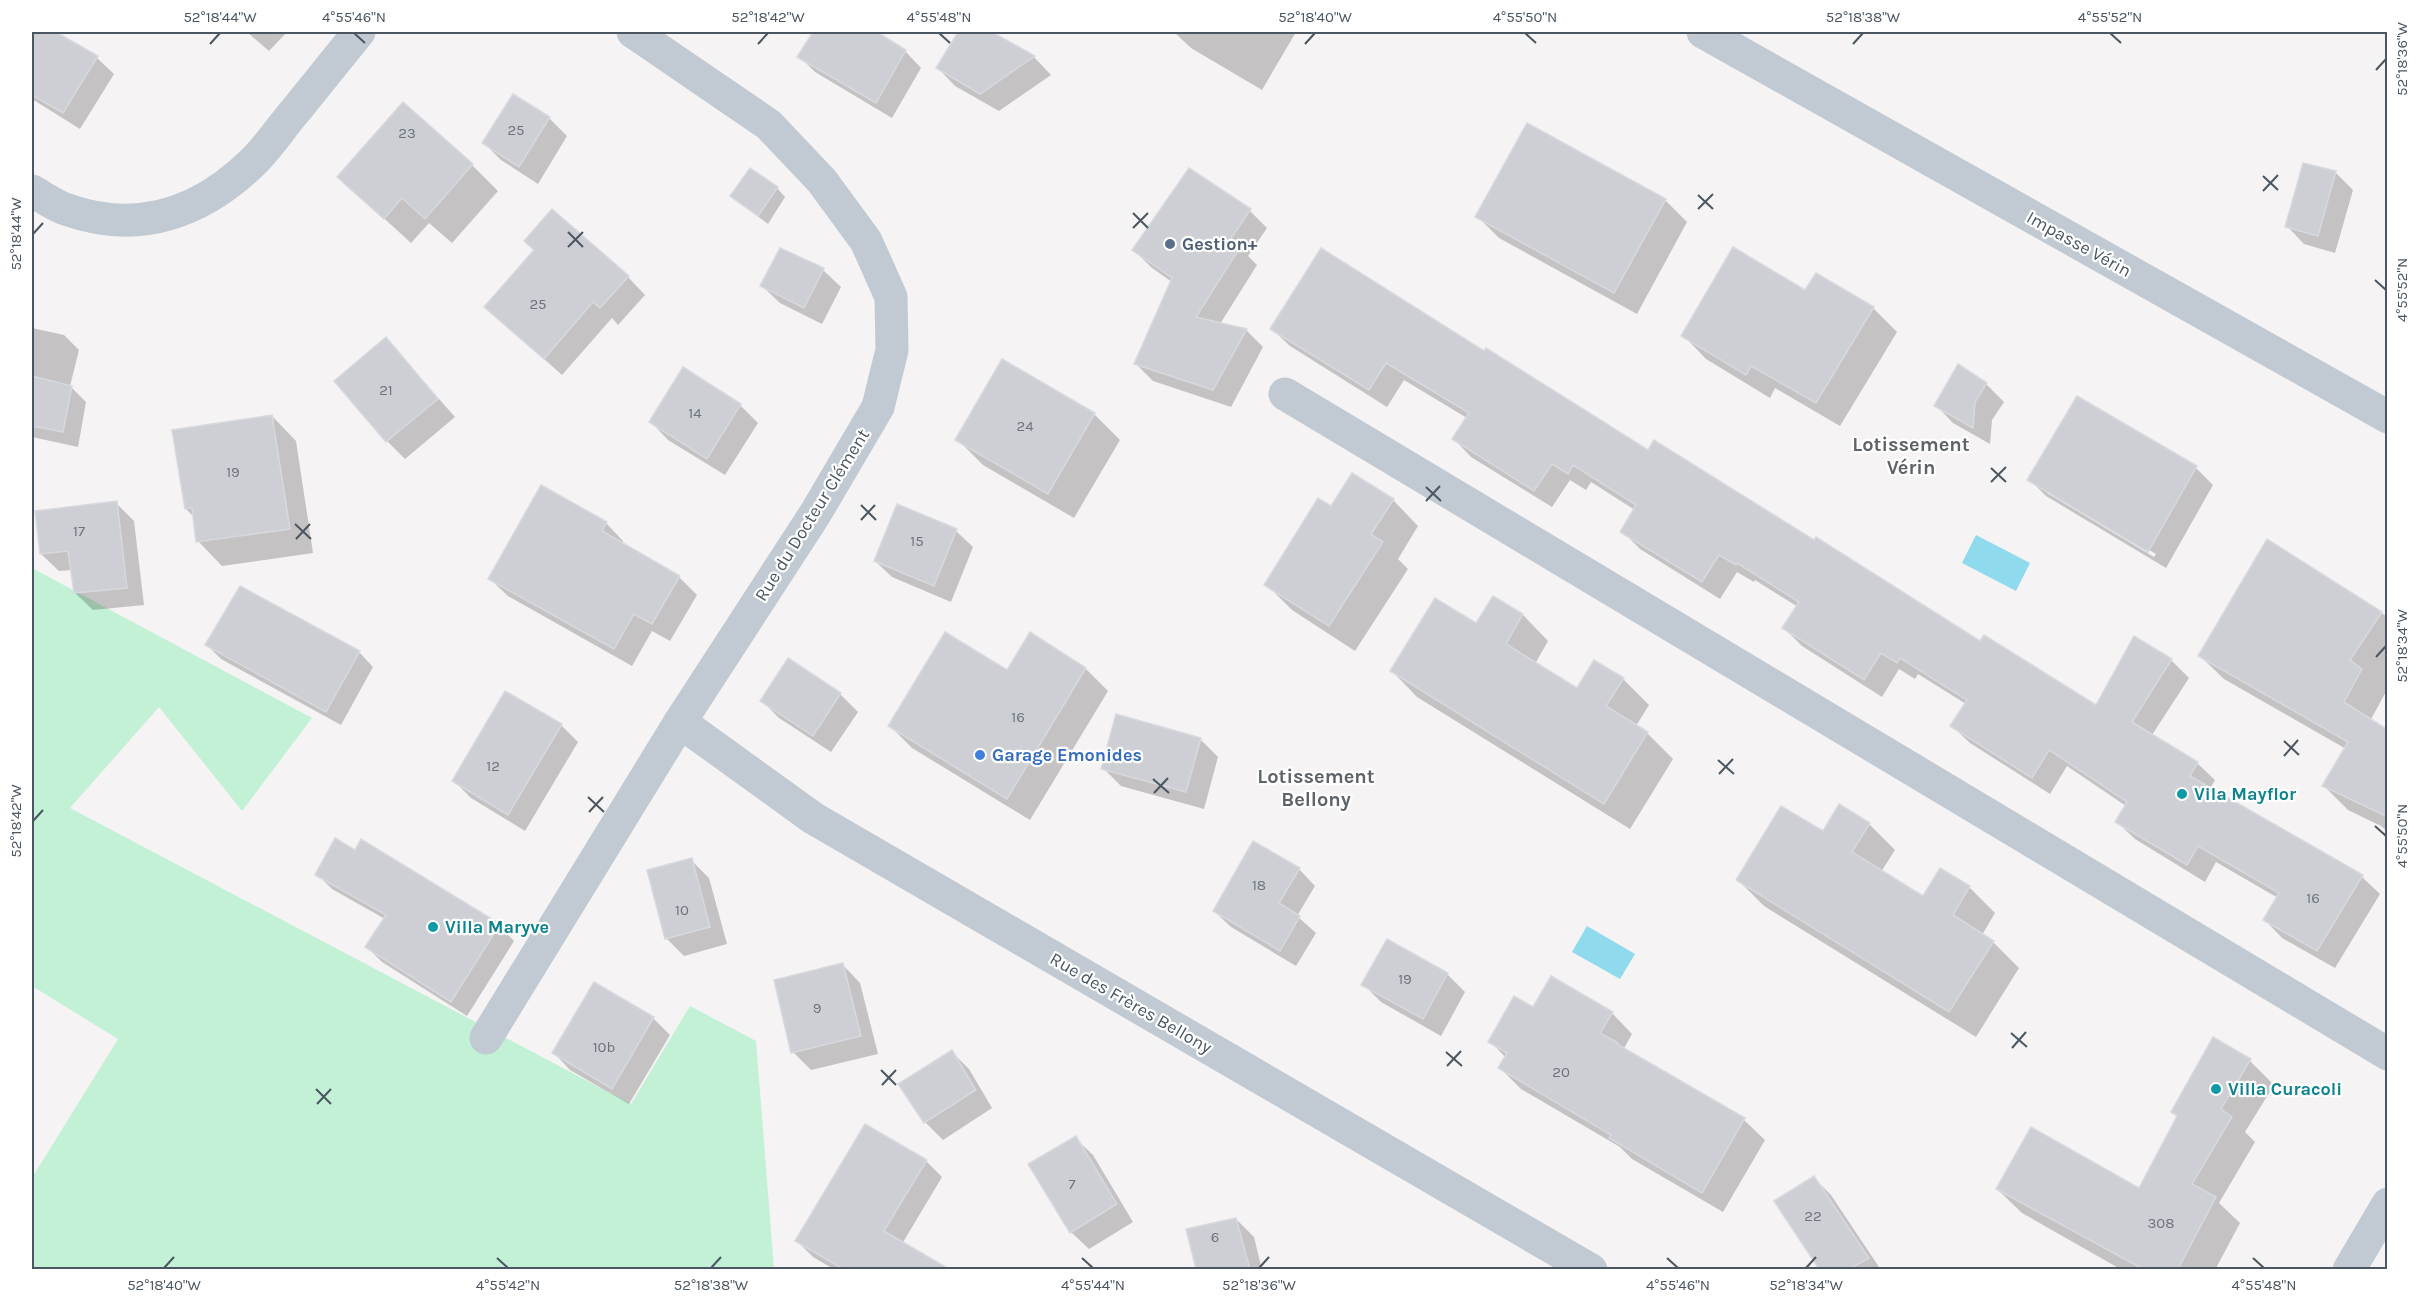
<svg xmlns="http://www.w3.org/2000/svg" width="2419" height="1301" font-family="Karla,sans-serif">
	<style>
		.green { fill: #c3f1d5 }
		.water { fill: #90daee }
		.shadow { fill: #0003; fill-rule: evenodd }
		.building { fill: #cdcfd5; stroke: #d7d9de; stroke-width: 1.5 }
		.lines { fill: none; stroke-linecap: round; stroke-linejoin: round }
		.minor { stroke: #c1cad2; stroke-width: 33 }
		.tertiary { stroke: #c1cad2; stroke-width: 33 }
		.ticks { fill: none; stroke: #4a5661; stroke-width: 2 }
		.service-dot { fill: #5c6f8a; stroke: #fff; stroke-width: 2 }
		.shop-dot { fill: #3f7fe0; stroke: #fff; stroke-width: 2 }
		.culture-dot { fill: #0f9aa8; stroke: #fff; stroke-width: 2 }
		.labels { text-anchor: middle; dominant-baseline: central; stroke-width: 4.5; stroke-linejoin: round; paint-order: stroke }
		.number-label { font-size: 15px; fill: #6b747e }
		.service-label { font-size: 18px; font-weight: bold; fill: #4e5e75; stroke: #fff; text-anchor: start }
		.street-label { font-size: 18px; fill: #4a5661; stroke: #fff }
		.shop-label { font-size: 18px; font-weight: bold; fill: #366cbe; stroke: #fff; text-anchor: start }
		.culture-label { font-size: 18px; font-weight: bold; fill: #0d838f; stroke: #fff; text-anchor: start }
		.neighbourhood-label { font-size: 20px; font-weight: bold; fill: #5f6368; stroke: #fff }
		.neatline { fill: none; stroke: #4a5661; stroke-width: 2 }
		.ticks-label { font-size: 15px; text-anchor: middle; fill: #4a5661 }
	</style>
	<rect width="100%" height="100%" fill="#f5f3f3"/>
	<!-- green -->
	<path class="green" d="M32,568L312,718L242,811L159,707L70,808L631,1104L690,1006L756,1041L774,1269H32V1172L35,1173L118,1039L32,986Z"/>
	<!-- water -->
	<g class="water">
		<path d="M1976,535L2030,563L2016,591L1962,563Z"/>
		<path d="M1587,926L1635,954L1620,979L1572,952Z"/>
	</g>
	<!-- shadow -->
	<g class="shadow">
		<path d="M32,32H54L97,58L114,74L80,129L32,99Z"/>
		<path d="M247,32H287L269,51Z"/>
		<path d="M815,32H874L905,51L921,68L892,118L815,72L799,56Z"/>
		<path d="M960,32H988L1034,57L1051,75L999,111L955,86L938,68Z"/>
		<path d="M1174,32H1296L1262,90L1191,48Z"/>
		<path d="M514,96L549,118L567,136L538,184L501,160L484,143Z"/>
		<path d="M472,165L498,191L452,243L429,223L411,243L339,177Z"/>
		<path d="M2335,172L2353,190L2335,253L2304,244L2287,226Z"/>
		<path d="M777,188L785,197L768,224L732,196Z"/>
		<path d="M1665,200L1687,222L1637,314L1499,238L1477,216Z"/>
		<path d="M1250,211L1267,228L1248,256L1257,265L1220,324L1246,330L1263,347L1231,407L1153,381L1136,364L1172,282L1152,268L1134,250Z"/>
		<path d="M823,270L841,287L822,324L780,303L762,286Z"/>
		<path d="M628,277L645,295L618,325L612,318L562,375L486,307Z"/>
		<path d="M1806,292L1873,308L1897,332L1840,426L1775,388L1770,398L1706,359L1683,335Z"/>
		<path d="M32,328L64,335L79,350L70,386L86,402L78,447L32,437Z"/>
		<path d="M1272,329L1485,353L1649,452L2096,707L2134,638L2171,660L2189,678L2152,735L2197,763L2215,780L2210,789L2362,877L2380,894L2335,968L2282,938L2265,920L2278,898L2216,862L2205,882L2135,839L2117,822L2126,806L2067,766L2050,794L1970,743L1952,726L1966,704L1918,674L1915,679L1899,669L1882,697L1802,646L1784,628L1798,607L1755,580L1754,582L1737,572L1720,599L1640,549L1622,531L1635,510L1591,482L1586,490L1570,480L1552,507L1471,457L1454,439L1467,418L1404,380L1387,407L1290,346Z"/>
		<path d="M386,339L455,417L405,459L387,441L336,381Z"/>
		<path d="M1958,366L1986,384L2004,402L1992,420L1990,444L1953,423L1936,405Z"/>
		<path d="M2078,398L2196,468L2213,485L2166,568L2046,496L2029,479ZM2047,490L2156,554L2154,557L2047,493Z"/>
		<path d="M740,405L758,423L725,475L668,440L651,422Z"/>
		<path d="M1094,414L1120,440L1074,518L983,465L957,439Z"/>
		<path d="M272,416L296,441L313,553L222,566L198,541L194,517L186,509Z"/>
		<path d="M1393,500L1418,526L1398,559L1408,569L1355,651L1292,610L1266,584L1331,508Z"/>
		<path d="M116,503L134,521L144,605L93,610L75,593L72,570L59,571L41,554Z"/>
		<path d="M606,523L623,541L622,544L679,577L697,595L670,641L652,631L632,666L508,596L490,579Z"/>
		<path d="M956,531L973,547L951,602L892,577L875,561Z"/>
		<path d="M2267,541L2388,617V688L2370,721L2388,732V832L2381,826L2348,810L2324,786L2346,749L2224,679L2200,656Z"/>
		<path d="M1494,598L1523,615L1548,641L1535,664L1578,690L1623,679L1649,705L1636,726L1647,733L1673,759L1630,829L1417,697L1392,671L1477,625Z"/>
		<path d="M207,645L359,652L373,667L341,725L221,659Z"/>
		<path d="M1086,669L1108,691L1030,820L912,748L890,726Z"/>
		<path d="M840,694L858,712L831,752L779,718L762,701Z"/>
		<path d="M561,725L578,742L525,831L471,798L454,781Z"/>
		<path d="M1200,739L1218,757L1204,809L1121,786L1103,768Z"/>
		<path d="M1869,824L1895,850L1881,872L1923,898L1969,887L1995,913L1982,935L1993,942L2019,968L1976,1037L1764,906L1738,880L1823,833Z"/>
		<path d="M361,842L499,925L514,941L467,1016L382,962L367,947L385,919L332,889L317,874L355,852Z"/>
		<path d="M691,860L709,878L727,944L684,956L666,938Z"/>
		<path d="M1299,869L1315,886L1297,916L1316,933L1296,966L1231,927L1214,911Z"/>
		<path d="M843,965L860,983L878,1054L811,1070L793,1052Z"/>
		<path d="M1447,974L1465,992L1441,1036L1381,1002L1363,984Z"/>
		<path d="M1534,1010L1612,1013L1632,1034L1623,1050L1744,1120L1765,1140L1723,1212L1632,1159L1620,1147L1521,1089L1500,1068L1506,1058L1490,1041Z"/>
		<path d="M653,1018L670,1035L629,1104L570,1070L554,1053Z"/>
		<path d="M2213,1039L2250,1061L2274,1085L2245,1132L2255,1142L2219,1203L2240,1223L2215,1270H2122L2022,1213L1997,1189L2139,1190L2178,1117Z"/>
		<path d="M952,1052L969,1069L992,1108L943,1140L925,1122Z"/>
		<path d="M1075,1138L1093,1155L1133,1222L1089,1249L1071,1232Z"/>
		<path d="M926,1161L942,1177L902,1244L946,1270H835L813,1257L797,1241Z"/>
		<path d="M1814,1178L1831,1195L1881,1270H1821L1777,1201Z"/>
		<path d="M1236,1219L1254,1237L1262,1270H1197L1188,1230Z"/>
	</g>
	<!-- building -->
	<g class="building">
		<path d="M32,32H56L98,56L63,113L32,95Z"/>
		<path d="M813,32H877L906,50L876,103L797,57Z"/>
		<path d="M958,32H992L1035,56L980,94L936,68Z"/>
		<path d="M513,94L550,117L519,167L482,143Z"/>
		<path d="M403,102L473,164L425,219L402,198L384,219L337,177Z"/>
		<path d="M1527,123L1666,199L1614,293L1475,217Z"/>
		<path d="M2303,163L2336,171L2318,236L2285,227Z"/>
		<path d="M750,168L778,187L758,216L730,196Z"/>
		<path d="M1189,168L1251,209L1230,240L1241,246L1196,317L1247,329L1213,390L1134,364L1172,278L1132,250Z"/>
		<path d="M552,209L629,276L600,308L593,302L544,359L484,307L534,250L524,241Z"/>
		<path d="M1733,247L1805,290L1816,273L1874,307L1816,403L1751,366L1746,375L1681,336Z"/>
		<path d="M780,248L824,268L804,308L760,286Z"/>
		<path d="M1321,248L1484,351L1486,348L1648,450L1654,440L1814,540L1816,537L1980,641L1984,635L2096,705L2134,636L2172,659L2132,722L2198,762L2190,776L2363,875L2317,951L2263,920L2279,893L2198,846L2187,865L2115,822L2127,802L2049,750L2032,778L1950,726L1967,700L1900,658L1897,663L1881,653L1864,680L1782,628L1799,602L1737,563L1736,565L1719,555L1702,582L1620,532L1636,505L1573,465L1568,474L1552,464L1534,491L1452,439L1469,413L1386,363L1369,390L1270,329Z"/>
		<path d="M386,337L438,399L386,442L334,381Z"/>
		<path d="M1002,359L1095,413L1048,494L955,440Z"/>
		<path d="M1958,364L1987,383L1975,402L1973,428L1934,406Z"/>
		<path d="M683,367L741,404L707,459L649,422Z"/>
		<path d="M32,376L72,386L63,432L32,426Z"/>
		<path d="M2077,396L2197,466L2148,552L2027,480Z"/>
		<path d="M272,415L290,529L196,542L192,508L185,509L172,430Z"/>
		<path d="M1352,473L1394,499L1371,534L1383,542L1329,626L1264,585L1318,498L1331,506Z"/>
		<path d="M541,485L607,522L602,531L680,576L652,624L634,614L614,649L488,579Z"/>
		<path d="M117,501L127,588L74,593L68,551L40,554L35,511Z"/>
		<path d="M897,504L957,529L934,586L874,561Z"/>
		<path d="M2267,539L2382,612L2350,660L2362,669L2344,702L2388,730V817L2322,786L2348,742L2198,656Z"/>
		<path d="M240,586L360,651L326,712L205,645Z"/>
		<path d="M1493,596L1523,614L1506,644L1577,688L1594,660L1624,678L1606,706L1648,732L1604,804L1390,671L1435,598L1476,623Z"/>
		<path d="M945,632L1007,670L1030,632L1086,668L1007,799L888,726Z"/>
		<path d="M788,658L841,693L813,736L760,701Z"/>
		<path d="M505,691L562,724L508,815L452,781Z"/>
		<path d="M1116,714L1201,738L1186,792L1101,769Z"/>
		<path d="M1839,804L1870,823L1852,852L1923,896L1940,868L1970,886L1953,915L1994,941L1949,1012L1736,880L1781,806L1823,831Z"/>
		<path d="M335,838L355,850L361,839L500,924L451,1002L365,947L386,915L315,875Z"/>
		<path d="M1253,841L1300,868L1279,903L1300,916L1280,951L1213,911Z"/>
		<path d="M692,858L710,927L665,939L647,870Z"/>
		<path d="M1387,939L1448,973L1423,1019L1361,985Z"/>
		<path d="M843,963L861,1036L791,1053L774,980Z"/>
		<path d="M1551,976L1613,1012L1600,1033L1618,1043L1617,1044L1745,1118L1702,1193L1609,1138L1611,1135L1498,1068L1507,1053L1488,1042L1514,996L1533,1007Z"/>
		<path d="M594,982L654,1017L612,1089L552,1053Z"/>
		<path d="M2213,1037L2251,1059L2221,1109L2232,1117L2192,1184L2216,1197L2178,1269H2143L1996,1189L2031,1127L2139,1188L2177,1116L2171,1112Z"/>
		<path d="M952,1050L976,1090L924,1123L898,1084Z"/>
		<path d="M865,1124L927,1160L884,1231L949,1269H843L795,1241Z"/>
		<path d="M1076,1136L1117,1204L1070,1233L1028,1164Z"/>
		<path d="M1814,1176L1869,1258L1850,1269H1819L1774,1201Z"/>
		<path d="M1236,1218L1250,1269H1196L1186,1229Z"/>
	</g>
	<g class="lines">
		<!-- minor -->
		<g class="minor">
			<path d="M1703,32L2388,417"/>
			<path d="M32,191C43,197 55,206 68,210C140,235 203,212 255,160C270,145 282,126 296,110C317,84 338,58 359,32"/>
			<path d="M1285,394L2388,1054"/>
			<path d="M680,722L813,818L1591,1270"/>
			<path d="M486,1038L680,722L815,514L878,407L892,350L891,297L866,241L822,181L769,125L633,32"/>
		</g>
		<!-- tertiary -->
		<path class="tertiary" d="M2349,1270L2388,1204"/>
	</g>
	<!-- ticks -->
	<path class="ticks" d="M354,33L365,43M939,33L950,43M1525,33L1536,43M2110,33L2121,43M210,44L220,33M758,44L768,33M1305,44L1315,33M1853,44L1863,33M2376,70L2386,59M2263,176L2278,190M2263,191L2278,175M1698,195L1713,209M1698,209L1713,194M1133,213L1148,228M1133,228L1148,213M568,232L583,247M33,234L43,223M568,247L583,232M2375,280L2386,290M1991,468L2006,482M1991,482L2006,467M1426,487L1441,501M1426,501L1440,486M861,505L876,520M861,520L875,505M295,524L311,539M296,539L310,524M2376,657L2386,646M2284,741L2299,755M2284,756L2298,740M1718,760L1734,774M1719,774L1733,759M1153,779L1169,793M1154,793L1168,778M588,797L604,812M589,812L603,797M33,821L43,810M2375,826L2386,836M2011,1033L2027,1047M2012,1048L2026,1032M1446,1052L1462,1066M1447,1066L1461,1051M881,1070L896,1085M882,1085L896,1070M316,1089L331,1104M317,1104L331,1089M497,1258L508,1268M1082,1258L1093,1268M1667,1258L1678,1268M2253,1258L2264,1268M164,1268L174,1257M711,1268L721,1257M1259,1268L1269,1257M1806,1268L1816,1257"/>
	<!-- markers -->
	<circle class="service-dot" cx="1170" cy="244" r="6"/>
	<circle class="shop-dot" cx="980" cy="755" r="6"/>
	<g class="culture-dot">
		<circle cx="2182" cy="794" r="6"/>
		<circle cx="433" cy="927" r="6"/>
		<circle cx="2216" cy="1089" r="6"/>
	</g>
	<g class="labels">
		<!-- number labels -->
		<g class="number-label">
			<text x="516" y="130">25</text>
			<text x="407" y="133">23</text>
			<text x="538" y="304">25</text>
			<text x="386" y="390">21</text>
			<text x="695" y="413">14</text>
			<text x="1025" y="426">24</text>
			<text x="233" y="472">19</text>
			<text x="79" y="531">17</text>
			<text x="917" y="541">15</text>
			<text x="1018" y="717">16</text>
			<text x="493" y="766">12</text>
			<text x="1259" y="885">18</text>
			<text x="2313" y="898">16</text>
			<text x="682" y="910">10</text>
			<text x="1405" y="979">19</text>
			<text x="817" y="1008">9</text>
			<text x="604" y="1047">10b</text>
			<text x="1561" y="1072">20</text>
			<text x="1072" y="1184">7</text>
			<text x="1813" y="1216">22</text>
			<text x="2161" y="1223">308</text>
			<text x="1215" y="1237">6</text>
		</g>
		<!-- service labels -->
		<g class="service-label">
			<text x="1182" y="244">Gestion+</text>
		</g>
		<!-- street labels -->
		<g class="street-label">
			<text transform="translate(2079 244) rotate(29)">Impasse Vérin</text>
			<text transform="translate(812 515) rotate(-58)">Rue du Docteur Clément</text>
			<text transform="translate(1131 1003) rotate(30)">Rue des Frères Bellony</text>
		</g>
		<!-- shop labels -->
		<g class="shop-label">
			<text x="992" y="755">Garage Emonides</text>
		</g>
		<!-- culture labels -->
		<g class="culture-label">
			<text x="2194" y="794">Vila Mayflor</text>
			<text x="445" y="927">Villa Maryve</text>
			<text x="2228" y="1089">Villa Curacoli</text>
		</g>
		<!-- neighbourhood labels -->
		<g class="neighbourhood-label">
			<text x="1911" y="444">Lotissement<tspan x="1911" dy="23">Vérin</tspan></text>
			<text x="1316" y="776">Lotissement<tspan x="1316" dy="23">Bellony</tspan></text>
		</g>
	</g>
	<!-- border -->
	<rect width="2419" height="1301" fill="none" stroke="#ffffff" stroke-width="66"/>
	<rect x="33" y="33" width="2353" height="1235" class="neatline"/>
	<g class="ticks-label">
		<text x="220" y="22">52°18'44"W</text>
		<text x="354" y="22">4°55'46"N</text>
		<text x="768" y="22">52°18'42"W</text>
		<text x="939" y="22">4°55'48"N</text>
		<text x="1315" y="22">52°18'40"W</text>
		<text x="1525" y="22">4°55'50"N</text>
		<text x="1863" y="22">52°18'38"W</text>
		<text x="2110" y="22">4°55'52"N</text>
		<text transform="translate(2402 59) rotate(-90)" y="5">52°18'36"W</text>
		<text transform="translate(16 234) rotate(-90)" y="5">52°18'44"W</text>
		<text transform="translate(2402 290) rotate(-90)" y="5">4°55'52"N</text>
		<text transform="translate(2402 646) rotate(-90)" y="5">52°18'34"W</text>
		<text transform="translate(16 821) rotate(-90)" y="5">52°18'42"W</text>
		<text transform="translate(2402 836) rotate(-90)" y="5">4°55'50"N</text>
		<text x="164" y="1290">52°18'40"W</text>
		<text x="508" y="1290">4°55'42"N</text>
		<text x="711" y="1290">52°18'38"W</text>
		<text x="1093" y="1290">4°55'44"N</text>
		<text x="1259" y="1290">52°18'36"W</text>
		<text x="1678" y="1290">4°55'46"N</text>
		<text x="1806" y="1290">52°18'34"W</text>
		<text x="2264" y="1290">4°55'48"N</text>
	</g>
</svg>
